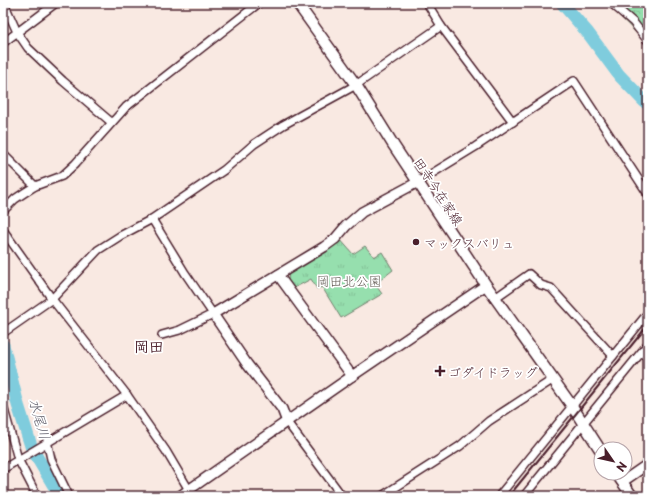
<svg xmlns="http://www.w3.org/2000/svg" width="651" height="499" font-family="'Playpen Sans','Klee One',sans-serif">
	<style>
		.forest { fill: url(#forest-crowns); stroke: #707f6c }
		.park { fill: url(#park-tufts); stroke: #707f6c }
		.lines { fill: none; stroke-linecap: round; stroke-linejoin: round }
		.river { stroke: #7fccdd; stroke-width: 13 }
		.minor-casing { stroke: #4a1f2b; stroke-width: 10 }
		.tertiary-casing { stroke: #4a1f2b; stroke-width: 12 }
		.secondary-casing { stroke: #4a1f2b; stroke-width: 13 }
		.minor { stroke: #fff; stroke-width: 7 }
		.tertiary { stroke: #fff; stroke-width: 9 }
		.secondary { stroke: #fff; stroke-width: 10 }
		.rail { stroke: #4a1f2b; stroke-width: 2 }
		.poi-dot { fill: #4a1f2b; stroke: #fff; stroke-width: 1.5 }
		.labels { text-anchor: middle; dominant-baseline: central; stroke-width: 3.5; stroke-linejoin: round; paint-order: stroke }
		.street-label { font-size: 13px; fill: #4a1f2b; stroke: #fff }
		.poi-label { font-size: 13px; fill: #4a1f2b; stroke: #fff; text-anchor: start }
		.park-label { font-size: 13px; fill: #615952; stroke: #fff }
		.water-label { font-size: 14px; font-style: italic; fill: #5d5c69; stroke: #fff }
		.quarter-label { font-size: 15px; font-weight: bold; fill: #4a1f2b; stroke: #fff }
	</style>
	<defs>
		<pattern id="forest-crowns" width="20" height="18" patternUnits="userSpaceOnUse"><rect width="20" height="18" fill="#96dfae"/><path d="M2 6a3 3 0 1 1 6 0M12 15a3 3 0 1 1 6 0" fill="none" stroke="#83bf96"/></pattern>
		<pattern id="park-tufts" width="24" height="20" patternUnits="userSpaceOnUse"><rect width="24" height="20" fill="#96dfae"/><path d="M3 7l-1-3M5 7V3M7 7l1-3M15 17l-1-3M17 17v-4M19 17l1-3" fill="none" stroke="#83bf96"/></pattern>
	</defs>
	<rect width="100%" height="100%" fill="#f9e9e2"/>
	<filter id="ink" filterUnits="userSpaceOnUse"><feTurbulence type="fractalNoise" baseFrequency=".025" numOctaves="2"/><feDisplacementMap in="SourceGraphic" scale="8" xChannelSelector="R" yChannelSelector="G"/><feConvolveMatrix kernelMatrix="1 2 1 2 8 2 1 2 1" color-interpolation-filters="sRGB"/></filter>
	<g filter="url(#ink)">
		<!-- forest -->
		<path class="forest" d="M607,3H648V45Z"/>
		<!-- park -->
		<path class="park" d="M339,238L353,254L365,246L374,257L382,252L393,270L375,284L382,294L341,318L322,287L317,289L311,279L294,288L288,280L289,271Z"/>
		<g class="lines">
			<!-- river -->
			<g class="river">
				<path d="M562,3L588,33L619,75L644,101L648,104"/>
				<path d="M3,345L18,405L32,449L60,496"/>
			</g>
			<!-- minor casing -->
			<g class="minor-casing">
				<g id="minor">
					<path d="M4,3L17,32L28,48L63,81L111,122"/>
					<path d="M427,3L441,26L513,122"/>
					<path d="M611,3L633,22L648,41"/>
					<path d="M3,43L56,3"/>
					<path d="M3,154L35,186"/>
					<path d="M418,182L475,147L574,81L648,194"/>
					<path d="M3,211L15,199L24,193L35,186L62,176L75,164L126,107L259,3"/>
					<path d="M152,219L185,273L213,314L180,330L162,335"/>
					<path d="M3,230L52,299L127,395L166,451L189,490"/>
					<path d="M495,298L529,274L541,285L551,288L613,356"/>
					<path d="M3,333L52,299L98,250L120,236L152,219L224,170L254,144L283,125L356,85L441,26"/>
					<path d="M3,406L18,459L37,496"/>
					<path d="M287,422L342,496"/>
					<path d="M47,441L51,459L69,496"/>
					<path d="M3,469L127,395"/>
					<path d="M382,496L460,446L489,421L552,380"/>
					<path d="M499,496L648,313"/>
					<path d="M524,496L648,344"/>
				</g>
			</g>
			<!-- tertiary casing -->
			<g class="tertiary-casing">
				<g id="tertiary">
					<path d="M278,275L352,376"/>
					<path d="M287,422L282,409L247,364L213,314L324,247L335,239L346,226L362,212L418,182"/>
					<path d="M622,482L648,464"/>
					<path d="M180,496L352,376L486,285"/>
				</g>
			</g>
			<!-- secondary casing -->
			<g class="secondary-casing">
				<g id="secondary">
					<path d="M297,3L356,85L394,146L486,285L572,406L601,451"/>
					<path d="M616,473L632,496"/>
				</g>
			</g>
			<!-- minor -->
			<use href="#minor" class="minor"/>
			<!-- tertiary -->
			<use href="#tertiary" class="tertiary"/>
			<!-- secondary -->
			<use href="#secondary" class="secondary"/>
			<!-- rail -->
			<path class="rail" d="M509,496L648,325"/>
		</g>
	</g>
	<!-- markers -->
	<g class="poi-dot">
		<circle cx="416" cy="242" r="4"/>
		<path d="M438 365h4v4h4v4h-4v4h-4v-4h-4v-4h4z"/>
	</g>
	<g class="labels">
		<!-- street labels -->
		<g class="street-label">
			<text transform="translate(439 191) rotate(57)">田寺今在家線</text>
		</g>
		<!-- poi labels -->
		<g class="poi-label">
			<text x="424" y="242">マックスバリュ</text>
			<text x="448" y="371">ゴダイドラッグ</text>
		</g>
		<!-- park labels -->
		<g class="park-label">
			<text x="349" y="280">岡田北公園</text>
		</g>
		<!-- water labels -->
		<g class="water-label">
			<text transform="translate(40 419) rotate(74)">水尾川</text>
		</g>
		<!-- quarter labels -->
		<g class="quarter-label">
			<text x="149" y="345">岡田</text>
		</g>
	</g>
	<!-- margin -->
	<rect width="651" height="499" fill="none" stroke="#fff" stroke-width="16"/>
	<rect x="8" y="8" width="635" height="483" fill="none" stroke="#4a1f2b" stroke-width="1.5" filter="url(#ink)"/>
	<!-- north arrow -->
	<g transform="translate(613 461) rotate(124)"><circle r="19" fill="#ffffff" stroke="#b7a5aa"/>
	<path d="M0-3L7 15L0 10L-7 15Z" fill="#4a1f2b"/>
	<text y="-6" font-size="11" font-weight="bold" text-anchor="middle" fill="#4a1f2b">N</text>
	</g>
</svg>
